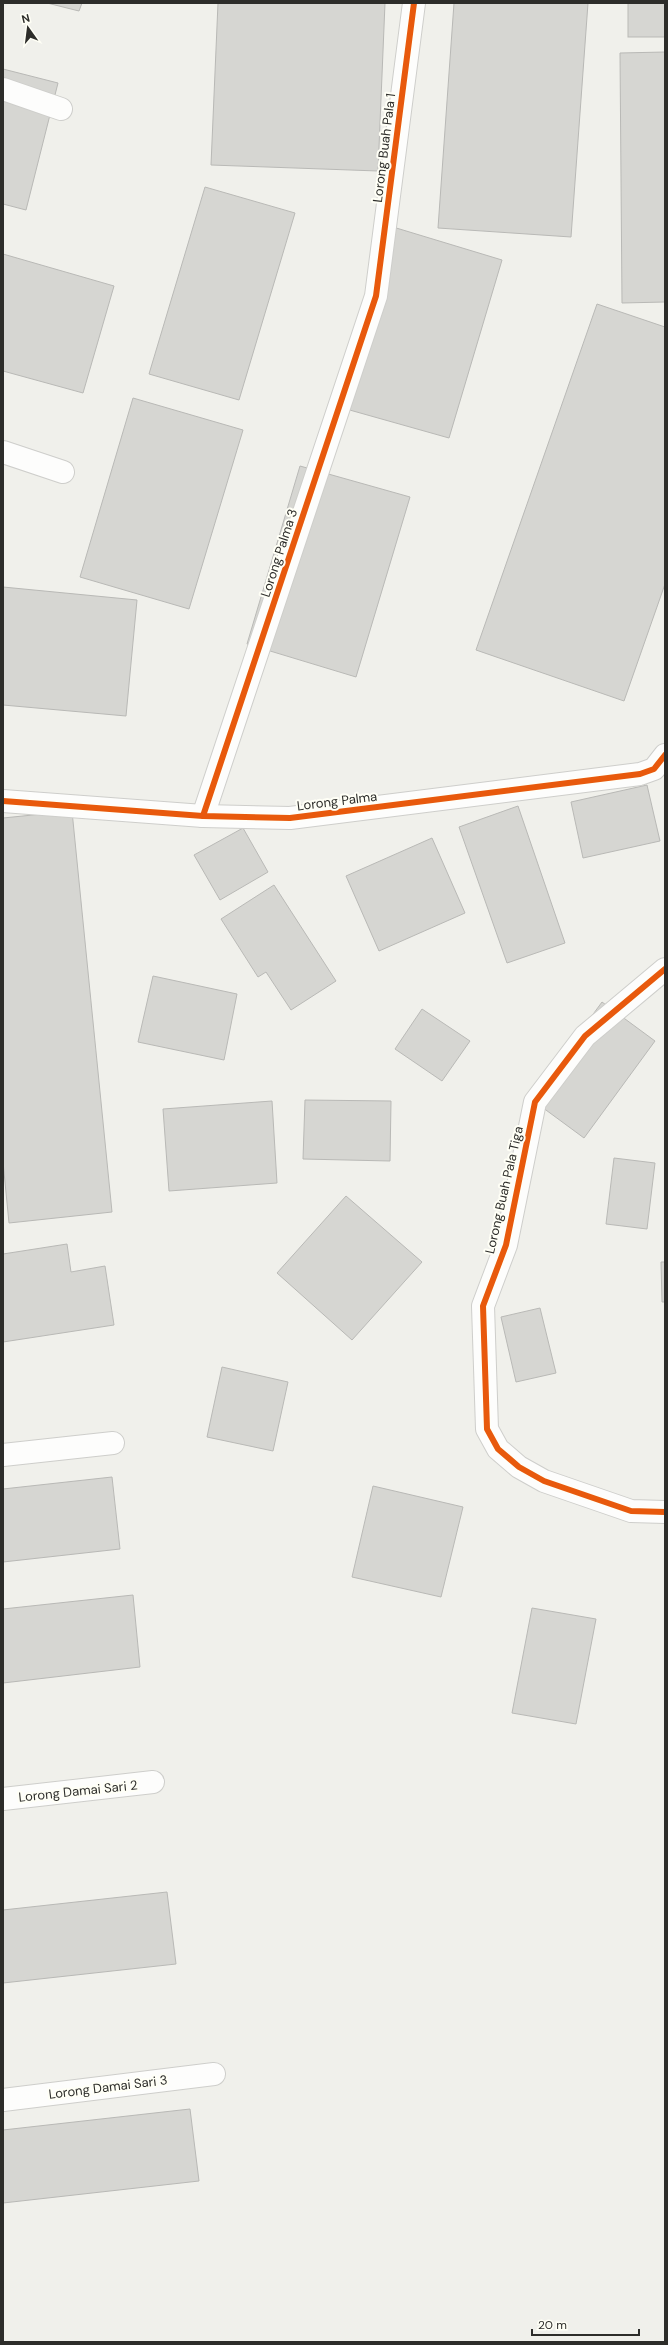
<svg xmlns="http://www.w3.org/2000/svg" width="668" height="2345" font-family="'DM Sans',sans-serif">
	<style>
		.building { fill: #d6d6d2; stroke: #b9b9b6 }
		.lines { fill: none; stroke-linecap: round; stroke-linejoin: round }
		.minor-casing { stroke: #cececb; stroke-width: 24 }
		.minor { stroke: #fdfdfc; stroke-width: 22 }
		.cycleway-casing { stroke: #fffff6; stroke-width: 8 }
		.cycleway { stroke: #e8590c; stroke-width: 6 }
		.labels { text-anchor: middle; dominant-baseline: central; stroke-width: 4; stroke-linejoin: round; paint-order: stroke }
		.street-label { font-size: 13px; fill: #2d2d2a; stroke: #fffff6 }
	</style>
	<rect width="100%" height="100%" fill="#f0f0eb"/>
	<!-- building -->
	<g class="building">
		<path d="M47,3H82L79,11Z"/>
		<path d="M218,3H385L378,171L211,165Z"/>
		<path d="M454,3H588L571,237L438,228Z"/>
		<rect x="628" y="3" width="37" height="34"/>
		<path d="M665,52V302L622,303L620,53Z"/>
		<path d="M3,69L58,83L26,210L3,204Z"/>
		<path d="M205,187L295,213L239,400L149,374Z"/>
		<path d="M393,227L502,260L449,438L339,407Z"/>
		<path d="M3,254L114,286L83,393L3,371Z"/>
		<path d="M597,304L665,327V584L624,701L476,650Z"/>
		<path d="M133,398L243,430L189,609L80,577Z"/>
		<path d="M300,466L410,497L356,677L247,644Z"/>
		<path d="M3,587L137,600L126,716L3,705Z"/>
		<path d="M647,785L660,841L583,858L571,802Z"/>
		<path d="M518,806L565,943L507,963L459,827Z"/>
		<path d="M72,811L112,1212L9,1223L3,1162V818Z"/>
		<path d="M243,828L268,872L220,900L194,855Z"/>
		<path d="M432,838L465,913L379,951L346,876Z"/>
		<path d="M274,885L336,981L291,1010L266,972L258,977L221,919Z"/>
		<path d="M153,976L237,994L224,1060L138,1042Z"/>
		<path d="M602,1002L655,1041L584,1138L531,1099Z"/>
		<path d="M422,1009L470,1041L442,1081L395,1049Z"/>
		<path d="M305,1100L391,1101L390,1161L303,1159Z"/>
		<path d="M272,1101L277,1183L169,1191L163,1109Z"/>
		<path d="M614,1158L655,1163L647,1229L606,1224Z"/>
		<path d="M346,1196L422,1262L352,1340L277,1273Z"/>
		<path d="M67,1244L71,1272L105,1266L114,1325L3,1342V1254Z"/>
		<path d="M661,1262H665V1302H662Z"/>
		<path d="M540,1308L556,1373L516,1382L501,1317Z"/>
		<path d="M222,1367L288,1382L273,1451L207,1437Z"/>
		<path d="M112,1477L120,1549L3,1562V1489Z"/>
		<path d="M373,1486L463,1507L441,1597L352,1577Z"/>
		<path d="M133,1595L140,1667L3,1683V1609Z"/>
		<path d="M532,1608L596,1619L576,1724L512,1713Z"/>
		<path d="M167,1892L176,1964L3,1983V1910Z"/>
		<path d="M190,2109L199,2181L3,2203V2130Z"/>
	</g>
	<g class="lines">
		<!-- minor casing -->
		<g class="minor-casing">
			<g id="minor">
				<path d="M3,89L61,109"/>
				<path d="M3,452L63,472"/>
				<path d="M3,801L203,816L290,818L640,774L654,769L665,755"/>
				<path d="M203,816L376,296L414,3"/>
				<path d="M665,969L585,1036L535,1102L506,1245L483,1306L487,1429L498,1449L519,1467L544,1481L631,1511L665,1512"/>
				<path d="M3,1455L113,1443"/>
				<path d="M3,1799L153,1782"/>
				<path d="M3,2100L214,2074"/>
			</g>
		</g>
		<!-- minor -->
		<use href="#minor" class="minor"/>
		<!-- cycleway casing -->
		<g class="cycleway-casing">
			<g id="cycleway">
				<path d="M3,801L203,816L290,818L640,774L654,769L665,755"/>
				<path d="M203,816L376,296L414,3"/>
				<path d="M665,969L585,1036L535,1102L506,1245L483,1306L487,1429L498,1449L519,1467L544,1481L631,1511L665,1512"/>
			</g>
		</g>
		<!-- cycleway -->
		<use href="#cycleway" class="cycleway"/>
	</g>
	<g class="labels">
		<!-- street labels -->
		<g class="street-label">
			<text transform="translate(384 148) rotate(-83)">Lorong Buah Pala 1</text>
			<text transform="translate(279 553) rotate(-72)">Lorong Palma 3</text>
			<text transform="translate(337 801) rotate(-7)">Lorong Palma</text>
			<text transform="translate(504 1190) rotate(-77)">Lorong Buah Pala Tiga</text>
			<text transform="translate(78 1791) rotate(-6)">Lorong Damai Sari 2</text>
			<text transform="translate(108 2087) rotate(-7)">Lorong Damai Sari 3</text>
		</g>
	</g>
	<!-- border -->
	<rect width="668" height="2345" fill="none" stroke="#2d2d2a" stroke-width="8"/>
	<!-- north arrow -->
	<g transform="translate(28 28) rotate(346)" stroke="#fffff6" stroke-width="3" paint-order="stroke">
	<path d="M0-3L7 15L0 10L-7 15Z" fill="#2d2d2a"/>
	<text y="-6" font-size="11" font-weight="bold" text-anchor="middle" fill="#2d2d2a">N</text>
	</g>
	<!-- scale -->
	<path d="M532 2329v6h107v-6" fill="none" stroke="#2d2d2a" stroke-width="2"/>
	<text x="538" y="2329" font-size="12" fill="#2d2d2a" stroke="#fffff6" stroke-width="3" paint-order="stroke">20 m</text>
</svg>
